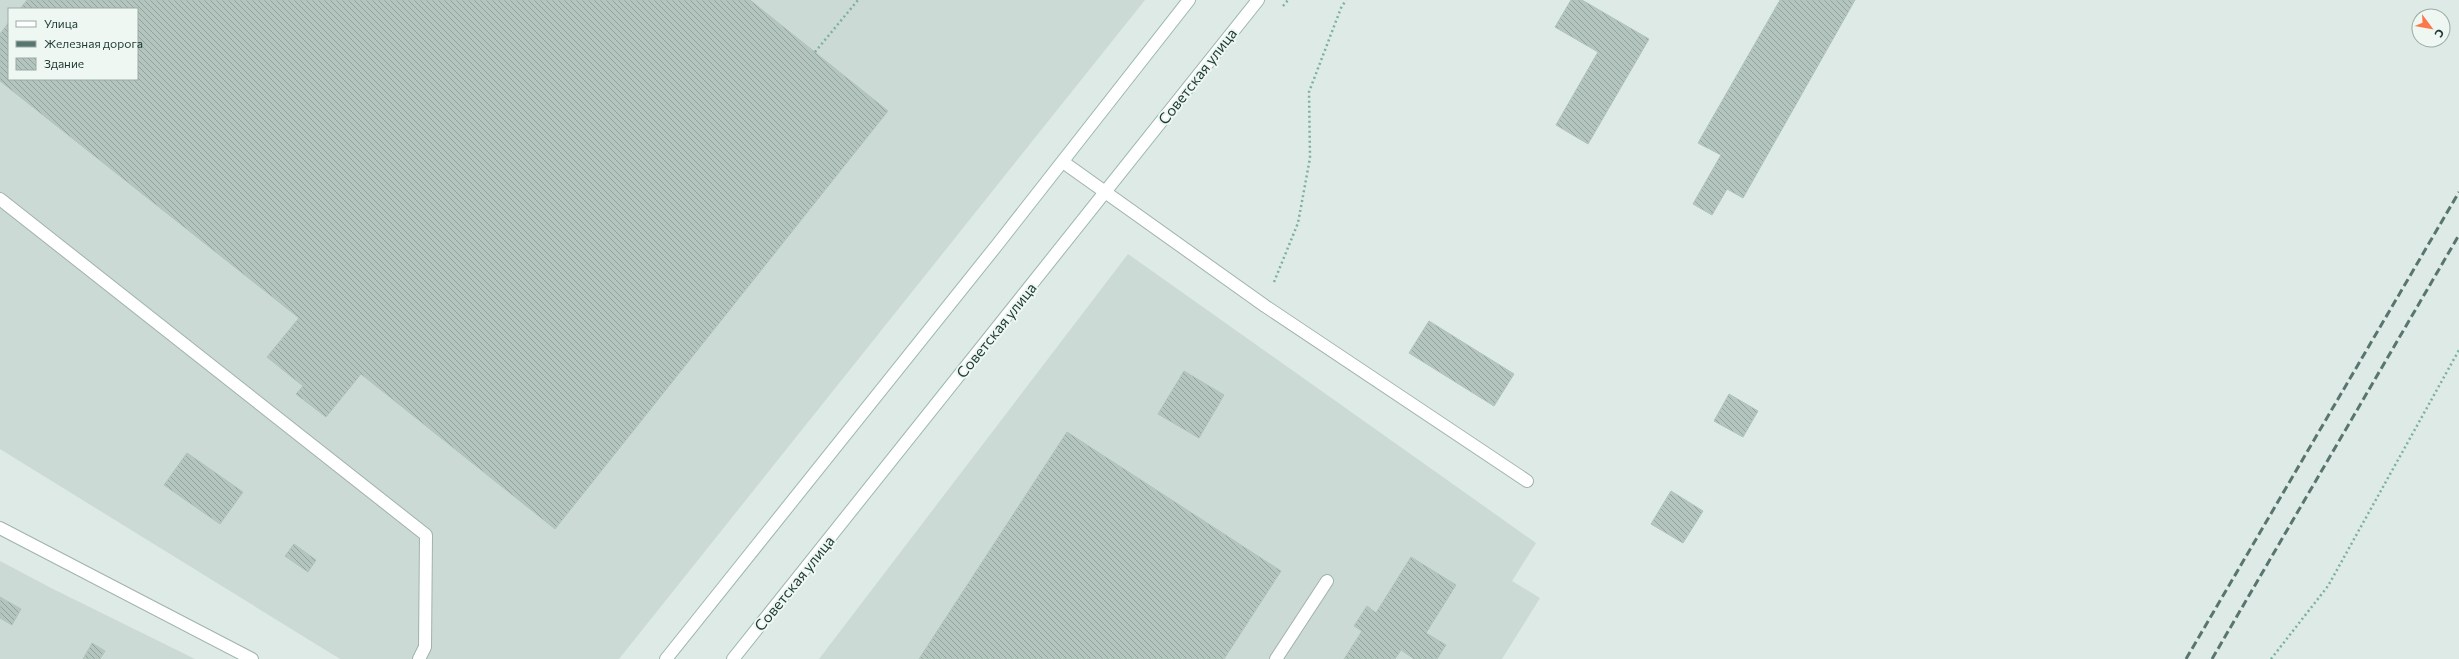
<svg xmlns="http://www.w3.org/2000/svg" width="2459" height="659" font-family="Commissioner,sans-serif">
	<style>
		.built { fill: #cbdad4; fill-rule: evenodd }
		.building { fill: url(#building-back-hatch); stroke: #b0c4bc }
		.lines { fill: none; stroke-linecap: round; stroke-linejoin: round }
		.service-casing { stroke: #a0b2ac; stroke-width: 14 }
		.secondary-casing { stroke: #9cb7ad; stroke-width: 14 }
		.path { stroke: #7cb0a0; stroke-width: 2.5; stroke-dasharray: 2 3; stroke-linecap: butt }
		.service { stroke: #fff; stroke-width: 12 }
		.secondary { stroke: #fff; stroke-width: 12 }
		.rail { stroke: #58766f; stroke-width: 3; stroke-dasharray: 8 4; stroke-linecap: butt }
		.labels { text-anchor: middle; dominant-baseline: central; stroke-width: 4; stroke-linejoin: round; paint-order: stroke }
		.street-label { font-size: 15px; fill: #1e3a33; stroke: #eef7f2 }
	</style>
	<defs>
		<pattern id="building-back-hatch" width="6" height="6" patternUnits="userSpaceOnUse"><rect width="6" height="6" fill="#b3c5be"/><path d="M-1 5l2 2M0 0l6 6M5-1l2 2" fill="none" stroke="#91a19b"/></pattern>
	</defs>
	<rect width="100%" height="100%" fill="#ddeae5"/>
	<!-- built -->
	<g class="built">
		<path d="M0,0H1145L619,659H340L0,449ZM9,9H137V79H9Z"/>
		<path d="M1128,254L1536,543L1512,581L1540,598L1502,659H819Z"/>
		<path d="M0,561L51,588L195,659H0Z"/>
	</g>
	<!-- building -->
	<g class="building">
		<path d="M27,0H750L888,111L555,529L361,374L326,417L296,394L303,386L267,357L299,318L0,81V34L9,22V79H137V9H20Z"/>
		<path d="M1571,0H1582L1649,39L1588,144L1556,125L1598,52L1555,27Z"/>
		<path d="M1780,0H1855L1743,198L1727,189L1712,215L1693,204L1721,155L1698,143Z"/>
		<path d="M1429,321L1514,374L1494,406L1409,353Z"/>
		<path d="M1184,371L1224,395L1199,438L1158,414Z"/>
		<path d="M1729,394L1758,411L1743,437L1714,421Z"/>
		<path d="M1067,432L1281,571L1224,659H919Z"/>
		<path d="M187,453L243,492L220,524L164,485Z"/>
		<path d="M1671,491L1703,511L1683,543L1651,524Z"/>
		<path d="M294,544L316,560L308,572L285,556Z"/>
		<path d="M1411,557L1456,585L1426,633L1446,645L1437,659H1414L1401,650L1395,659H1344L1362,631L1354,626L1367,606L1376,613Z"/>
		<path d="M0,597L21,609L12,625L0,618Z"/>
		<path d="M92,643L105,651L100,659H83Z"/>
	</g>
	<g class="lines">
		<!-- service casing -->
		<g class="service-casing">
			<g id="service">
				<path d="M1063,162L1265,306L1527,481"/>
				<path d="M0,199L426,535L425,647L419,659"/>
				<path d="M0,528L252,659"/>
				<path d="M1276,659L1327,581"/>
			</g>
		</g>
		<!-- secondary casing -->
		<g class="secondary-casing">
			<g id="secondary">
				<path d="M666,659L997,245L1189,0"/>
				<path d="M733,659L1258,0"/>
			</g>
		</g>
		<!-- path -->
		<g class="path">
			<path d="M1283,6L1288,0"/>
			<path d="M815,52L858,0"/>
			<path d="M1274,282L1298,223L1310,158L1309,92L1341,8L1346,0"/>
			<path d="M2271,659L2328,586L2459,350"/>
		</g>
		<!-- service -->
		<use href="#service" class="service"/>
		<!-- secondary -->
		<use href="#secondary" class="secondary"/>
		<!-- rail -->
		<g class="rail">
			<path d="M2186,659L2459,192"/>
			<path d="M2212,659L2459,235"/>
		</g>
	</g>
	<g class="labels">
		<!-- street labels -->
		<g class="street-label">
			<text transform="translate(1197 76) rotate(-52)">Советская улица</text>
			<text transform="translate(996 330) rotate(-51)">Советская улица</text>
			<text transform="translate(794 583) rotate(-51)">Советская улица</text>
		</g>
	</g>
	<!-- legend -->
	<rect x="8" y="8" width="130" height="72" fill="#eef7f2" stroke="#9baba6"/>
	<rect x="16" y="21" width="20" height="6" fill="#ffffff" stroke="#9baba6"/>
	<text x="44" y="28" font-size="12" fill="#1e3a33">Улица</text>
	<rect x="16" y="41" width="20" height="6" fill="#58766f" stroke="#9baba6"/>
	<text x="44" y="48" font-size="12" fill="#1e3a33">Железная дорога</text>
	<rect x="16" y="58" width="20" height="12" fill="url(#building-back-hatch)" stroke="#9baba6"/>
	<text x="44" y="68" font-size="12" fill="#1e3a33">Здание</text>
	<!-- north arrow -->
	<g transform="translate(2431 28) rotate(122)"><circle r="19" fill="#eef7f2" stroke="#9baba6"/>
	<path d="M0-3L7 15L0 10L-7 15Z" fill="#fa794c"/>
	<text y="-6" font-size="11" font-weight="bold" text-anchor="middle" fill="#1e3a33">С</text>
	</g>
</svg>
